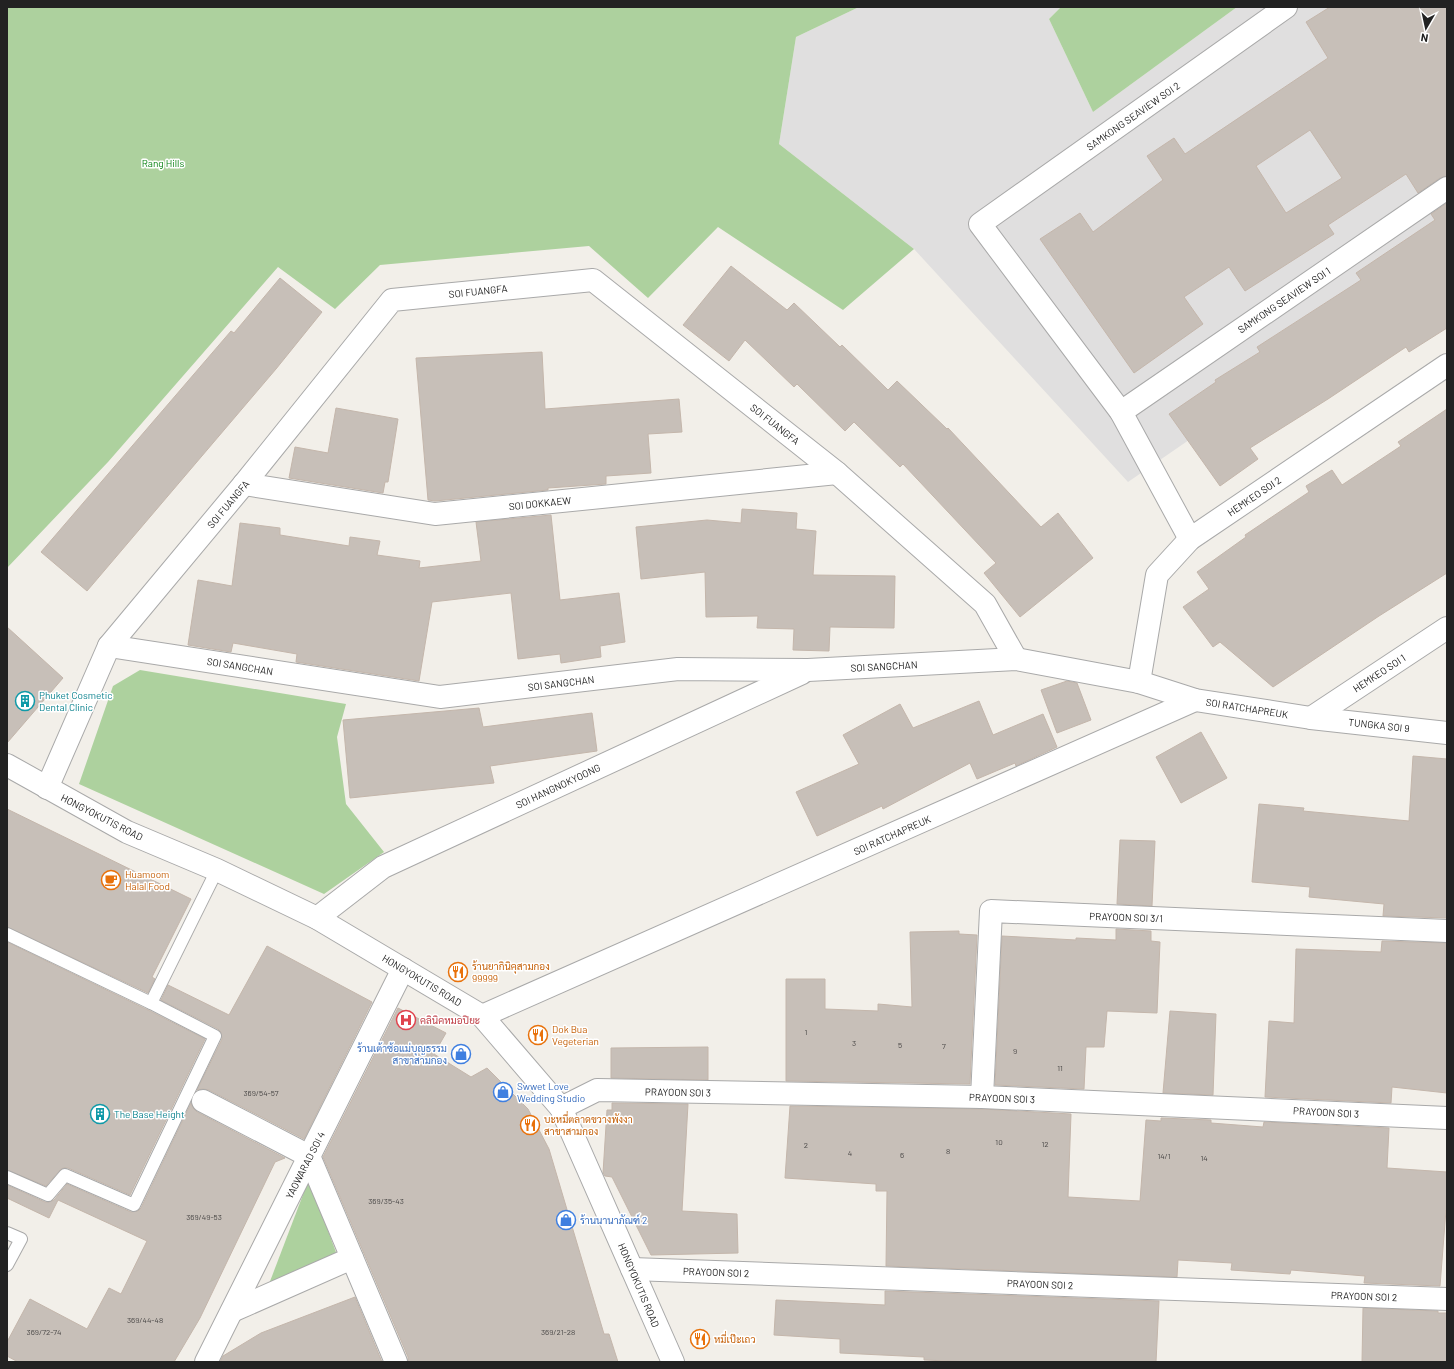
<svg xmlns="http://www.w3.org/2000/svg" width="1454" height="1369" font-family="Barlow,Sarabun,sans-serif">
	<style>
		.residential { fill: #e0dfdf }
		.forest { fill: #add19e }
		.building { fill: #c7bfb8; stroke: #c4b6ab; fill-rule: evenodd }
		.lines { fill: none; stroke-linecap: round; stroke-linejoin: round }
		.lane-casing { stroke: #a9a9a9; stroke-width: 14 }
		.street-casing { stroke: #a9a9a9; stroke-width: 24 }
		.lane { stroke: #fff; stroke-width: 12 }
		.street { stroke: #fff; stroke-width: 22 }
		.labels { text-anchor: middle; dominant-baseline: central; stroke-width: 3; stroke-linejoin: round; paint-order: stroke }
		.number-label { font-size: 8px; fill: #4b4948 }
		.street-label { font-size: 10px; fill: #222; stroke: #fff }
		.park-label { font-size: 10px; fill: #0c8416; stroke: #fff }
		.culture-label { font-size: 10px; fill: #0d838f; stroke: #fff; text-anchor: start }
		.food-label { font-size: 10px; fill: #c56008; stroke: #fff; text-anchor: start }
		.health-label { font-size: 10px; fill: #be3a42; stroke: #fff; text-anchor: start }
		.shop-label { font-size: 10px; fill: #366cbe; stroke: #fff; text-anchor: start }
	</style>
	<rect width="100%" height="100%" fill="#f2efe9"/>
	<!-- residential -->
	<path class="residential" d="M859,7H1061L1049,19L1093,112L1237,7H1447V262L1128,482L914,249L779,144L796,37Z"/>
	<!-- forest -->
	<g class="forest">
		<path d="M7,7H859L796,37L779,144L914,249L843,310L718,227L648,298L589,246L380,265L335,309L278,267L108,462L7,568Z"/>
		<path d="M1061,7H1237L1093,112L1049,19Z"/>
		<path d="M140,670L346,704L337,737L346,804L384,852L324,894L79,784L113,686Z"/>
		<path d="M309,1179L337,1255L269,1284Z"/>
	</g>
	<!-- building -->
	<g class="building">
		<path d="M1330,7H1447V176L1440,178L1418,193L1406,174L1328,225L1334,234L1245,291L1229,267L1184,297L1203,324L1134,373L1040,239L1080,213L1093,232L1163,180L1147,156L1174,138L1185,154L1328,58L1306,22ZM1310,130L1342,178L1286,213L1256,166Z"/>
		<path d="M1447,203V328L1409,352L1406,347L1328,399L1250,448L1258,459L1220,486L1169,414L1216,382L1215,380L1260,352L1257,347L1361,280L1356,273L1435,220L1431,214Z"/>
		<path d="M731,266L787,310L794,303L840,347L842,345L888,390L897,381L947,429L948,428L1041,527L1058,513L1093,558L1020,617L984,573L996,563L903,464L900,467L854,422L845,431L797,384L794,387L745,340L729,361L683,325Z"/>
		<path d="M280,278L322,312L276,369L87,591L41,552L231,331L234,333Z"/>
		<path d="M542,352L545,409L679,399L682,432L648,434L651,473L606,476V484L548,488V490L435,501L428,500L416,358Z"/>
		<path d="M336,408L398,419L388,482H385L383,493L289,478L295,447L328,453Z"/>
		<path d="M1447,409V573L1379,616L1273,687L1220,642L1213,647L1183,607L1209,589L1197,572L1246,537L1245,535L1309,492L1306,486L1332,470L1342,485L1401,446L1398,442Z"/>
		<path d="M742,509L797,513L796,529L816,531L813,575L895,576L894,628L830,627L829,651L793,650L794,629L757,628L758,616L706,617L705,572L641,579L636,527L707,520L741,523Z"/>
		<path d="M551,515L560,600L619,593L625,642L600,646L601,657L561,663L560,654L518,659L511,593L432,602L419,681L296,662L297,654L233,643L231,652L188,645L198,580L232,586L240,523L280,528V535L349,546L350,537L380,541L377,555L420,561L419,568L481,561L476,522Z"/>
		<path d="M7,627L63,678L7,743Z"/>
		<path d="M1067,681L1077,683L1091,720L1057,733L1041,690Z"/>
		<path d="M979,701L993,735L1043,714L1057,747L1016,766L1015,763L977,779L970,763L883,809L882,806L817,836L796,792L859,764L843,735L900,704L913,728Z"/>
		<path d="M479,708L483,727L592,713L597,751L490,766L494,783L350,798L343,720Z"/>
		<path d="M1201,732L1227,778L1181,803L1156,757Z"/>
		<path d="M1413,756L1447,759V918L1383,916L1384,904L1309,897L1310,887L1252,882L1259,804L1304,808L1303,811L1409,821Z"/>
		<path d="M7,809L191,899L152,977L155,979L148,993L7,927Z"/>
		<path d="M1120,840L1155,841L1152,906L1117,904Z"/>
		<path d="M1116,929L1151,931V941L1160,942L1157,1013L1107,1011L1104,1047H1086L1084,1089L995,1085L1002,936L1076,940V938L1116,940Z"/>
		<path d="M959,931V934L977,935L970,1084L786,1081V979H825V1009L878,1011V1004L912,1007L910,932Z"/>
		<path d="M1382,941L1447,943V1093L1392,1087L1391,1103L1265,1097L1269,1021L1294,1023L1296,949L1381,952Z"/>
		<path d="M7,942L148,1010L205,1039L130,1195L68,1168H63L60,1170L46,1186L7,1170Z"/>
		<path d="M267,946L372,1002L304,1139L209,1090L203,1089L197,1090L222,1039L221,1032L218,1029L161,1000L168,985L229,1015Z"/>
		<path d="M398,1008L446,1033L434,1054L471,1077L487,1068L528,1109L549,1149L604,1334H609L618,1362H408V1357L323,1157Z"/>
		<path d="M1170,1011L1216,1014L1213,1095L1163,1093Z"/>
		<path d="M708,1047V1080L611,1078V1048Z"/>
		<path d="M191,1103L193,1108L197,1112L285,1158L275,1162L200,1318L174,1362H18L7,1356V1342L30,1299L87,1329L109,1288L121,1294L147,1241L58,1200L49,1218L7,1198V1185L45,1202H49L54,1200L67,1184L131,1212L138,1211L141,1208Z"/>
		<path d="M612,1103L688,1104L682,1211L737,1214L738,1253L651,1255L612,1177L605,1176L603,1173L607,1110H612Z"/>
		<path d="M790,1106L982,1109L1071,1114L1068,1197L1140,1201L1146,1120L1161,1121V1118L1211,1120V1123L1263,1127L1264,1122L1389,1128L1387,1168L1447,1172V1210H1446L1440,1286L1364,1283L1365,1276L1291,1270L1290,1274L1231,1270L1232,1263L1178,1260L1177,1277L886,1266L887,1191H876V1184L785,1178Z"/>
		<path d="M885,1291L1159,1301L1156,1362H971L924,1360V1357L840,1353V1339L774,1335L776,1300L885,1305Z"/>
		<path d="M355,1297L382,1362H220L223,1356L261,1333Z"/>
		<path d="M1363,1308L1438,1311V1313H1447V1362H1362Z"/>
	</g>
	<g class="lines">
		<!-- lane casing -->
		<g class="lane-casing">
			<g id="lane">
				<path d="M7,934L151,1003L215,1036L134,1205L65,1175L48,1195L7,1177"/>
				<path d="M151,1003L217,870"/>
				<path d="M7,1233L21,1239L7,1265"/>
			</g>
		</g>
		<!-- street casing -->
		<g class="street-casing">
			<g id="street">
				<path d="M1121,412L1447,188"/>
				<path d="M244,484L435,514L837,473"/>
				<path d="M1190,539L1121,412L980,224L1286,7"/>
				<path d="M109,646L440,697L678,669L808,670L1016,659L1139,682L1195,700L1311,718L1447,733"/>
				<path d="M1139,682L1157,575L1190,539L1447,365"/>
				<path d="M1311,718L1447,628"/>
				<path d="M7,765L127,832L217,870L317,918L482,1016L561,1108L673,1362"/>
				<path d="M47,788L109,646L244,484L392,300L593,280L837,473L985,604L1016,659"/>
				<path d="M317,918L383,867L802,673"/>
				<path d="M482,1016L1195,700"/>
				<path d="M982,1097L991,911L1447,931"/>
				<path d="M203,1101L309,1156L396,1362"/>
				<path d="M561,1108L597,1090L982,1097L1447,1118"/>
				<path d="M632,1269L1447,1299"/>
				<path d="M232,1311L352,1258"/>
				<path d="M206,1362L403,969"/>
			</g>
		</g>
		<!-- lane -->
		<use href="#lane" class="lane"/>
		<!-- street -->
		<use href="#street" class="street"/>
	</g>
	<!-- icons -->
	<defs>
		<g id="building-ring" transform="scale(1)"><circle r="9.5" fill="#fff" stroke="#0f9aa8" stroke-width="1.5"/><path d="M-4-6H4V6H1V3H-1V6H-4ZM-2.5-4.3h1.7v1.8h-1.7ZM.8-4.3h1.7v1.8H.8ZM-2.5-1h1.7V.8h-1.7ZM.8-1h1.7V.8H.8Z" fill="#0f9aa8"/></g>
		<g id="cafe-ring" transform="scale(1)"><circle r="9.5" fill="#fff" stroke="#e8710a" stroke-width="1.5"/><path d="M-5.5-4.5H6V0H3Q3 3.5 0 3.5H-2.5Q-5.5 3.5-5.5 0ZM3-3.2v2h1.7v-2ZM-6 4.5H4V6H-6Z" fill="#e8710a"/></g>
		<g id="restaurant-ring" transform="scale(1)"><circle r="9.5" fill="#fff" stroke="#e8710a" stroke-width="1.5"/><path d="M-5-6h1v4h1v-4h1v4h1v-4h1v5L-1.5 .5V6h-2V.5L-5-1ZM5-6V6H3V1.5H1.5Q1.5-4 5-6Z" fill="#e8710a"/></g>
		<g id="hospital-ring" transform="scale(1)"><circle r="9.5" fill="#fff" stroke="#e0444e" stroke-width="1.5"/><path d="M-5-5h3v3.5h4V-5h3V5h-3V1.5h-4V5h-3Z" fill="#e0444e"/></g>
		<g id="shop-ring" transform="scale(1)"><circle r="9.5" fill="#fff" stroke="#3f7fe0" stroke-width="1.5"/><path d="M-5-2.5h2.3a2.7 3.5 0 0 1 5.4 0H5L5.5 6h-11ZM-1.5-2.5h3a1.5 2.3 0 0 0-3 0Z" fill="#3f7fe0"/></g>
	</defs>
	<g fill-rule="evenodd">
		<use href="#building-ring" x="25" y="701"/>
		<use href="#cafe-ring" x="111" y="880"/>
		<use href="#restaurant-ring" x="458" y="972"/>
		<use href="#hospital-ring" x="406" y="1020"/>
		<use href="#restaurant-ring" x="538" y="1035"/>
		<use href="#shop-ring" x="461" y="1054"/>
		<use href="#shop-ring" x="503" y="1092"/>
		<use href="#building-ring" x="100" y="1114"/>
		<use href="#restaurant-ring" x="530" y="1125"/>
		<use href="#shop-ring" x="566" y="1220"/>
		<use href="#restaurant-ring" x="700" y="1339"/>
	</g>
	<g class="labels">
		<!-- number labels -->
		<g class="number-label">
			<text x="806" y="1032">1</text>
			<text x="854" y="1043">3</text>
			<text x="900" y="1045">5</text>
			<text x="944" y="1046">7</text>
			<text x="1015" y="1051">9</text>
			<text x="1060" y="1068">11</text>
			<text x="261" y="1093">369/54-57</text>
			<text x="999" y="1142">10</text>
			<text x="1045" y="1144">12</text>
			<text x="806" y="1145">2</text>
			<text x="948" y="1151">8</text>
			<text x="850" y="1153">4</text>
			<text x="902" y="1155">6</text>
			<text x="1164" y="1156">14/1</text>
			<text x="1204" y="1158">14</text>
			<text x="386" y="1201">369/35-43</text>
			<text x="204" y="1217">369/49-53</text>
			<text x="145" y="1320">369/44-48</text>
			<text x="44" y="1332">369/72-74</text>
			<text x="558" y="1332">369/21-28</text>
		</g>
		<!-- street labels -->
		<g class="street-label">
			<text transform="translate(1133 116) rotate(-35)">SAMKONG SEAVIEW SOI 2</text>
			<text transform="translate(478 291) rotate(-6)">SOI FUANGFA</text>
			<text transform="translate(1284 300) rotate(-34)">SAMKONG SEAVIEW SOI 1</text>
			<text transform="translate(775 424) rotate(38)">SOI FUANGFA</text>
			<text transform="translate(1254 496) rotate(-34)">HEMKEO SOI 2</text>
			<text transform="translate(540 503) rotate(-6)">SOI DOKKAEW</text>
			<text transform="translate(228 504) rotate(-50)">SOI FUANGFA</text>
			<text transform="translate(240 666) rotate(9)">SOI SANGCHAN</text>
			<text transform="translate(884 666) rotate(-3)">SOI SANGCHAN</text>
			<text transform="translate(1379 673) rotate(-33)">HEMKEO SOI 1</text>
			<text transform="translate(561 683) rotate(-7)">SOI SANGCHAN</text>
			<text transform="translate(1247 708) rotate(9)">SOI RATCHAPREUK</text>
			<text transform="translate(1379 725) rotate(6)">TUNGKA SOI 9</text>
			<text transform="translate(558 786) rotate(-25)">SOI HANGNOKYOONG</text>
			<text transform="translate(102 817) rotate(27)">HONGYOKUTIS ROAD</text>
			<text transform="translate(892 835) rotate(-24)">SOI RATCHAPREUK</text>
			<text transform="translate(1126 917) rotate(2)">PRAYOON SOI 3/1</text>
			<text transform="translate(422 980) rotate(31)">HONGYOKUTIS ROAD</text>
			<text transform="translate(678 1092) rotate(1)">PRAYOON SOI 3</text>
			<text transform="translate(1002 1098) rotate(2)">PRAYOON SOI 3</text>
			<text transform="translate(1326 1112) rotate(3)">PRAYOON SOI 3</text>
			<text transform="translate(305 1165) rotate(-63)">YAOWARAD SOI 4</text>
			<text transform="translate(716 1272) rotate(2)">PRAYOON SOI 2</text>
			<text transform="translate(1040 1284) rotate(2)">PRAYOON SOI 2</text>
			<text transform="translate(639 1285) rotate(67)">HONGYOKUTIS ROAD</text>
			<text transform="translate(1364 1296) rotate(2)">PRAYOON SOI 2</text>
		</g>
		<!-- park labels -->
		<g class="park-label">
			<text x="163" y="163">Rang Hills</text>
		</g>
		<!-- culture labels -->
		<g class="culture-label">
			<text x="39" y="695">Phuket Cosmetic<tspan x="39" dy="12">Dental Clinic</tspan></text>
			<text x="114" y="1114">The Base Height</text>
		</g>
		<!-- food labels -->
		<g class="food-label">
			<text x="125" y="874">Huamoom<tspan x="125" dy="12">Halal Food</tspan></text>
			<text x="472" y="966">ร้านยากินิคุสามกอง<tspan x="472" dy="12">99999</tspan></text>
			<text x="552" y="1029">Dok Bua<tspan x="552" dy="12">Vegeterian</tspan></text>
			<text x="544" y="1119">บะหมี่ตลาดขวางพังงา<tspan x="544" dy="12">สาขาสามกอง</tspan></text>
			<text x="714" y="1339">หมี่เป๊ะเถว</text>
		</g>
		<!-- health labels -->
		<g class="health-label">
			<text x="420" y="1020">คลินิคหมอปิยะ</text>
		</g>
		<!-- shop labels -->
		<g class="shop-label">
			<text x="447" y="1048" text-anchor="end">ร้านเต้าซ้อแม่บุญธรรม<tspan x="447" dy="12">สาขาสามกอง</tspan></text>
			<text x="517" y="1086">Swwet Love<tspan x="517" dy="12">Wedding Studio</tspan></text>
			<text x="580" y="1220">ร้านนานาภัณฑ์ 2</text>
		</g>
	</g>
	<!-- border -->
	<rect width="1454" height="1369" fill="none" stroke="#222222" stroke-width="16"/>
	<!-- north arrow -->
	<g transform="translate(1426 28) rotate(189)" stroke="#ffffff" stroke-width="3" paint-order="stroke">
	<path d="M0-3L7 15L0 10L-7 15Z" fill="#222222"/>
	<text y="-6" font-size="11" font-weight="bold" text-anchor="middle" fill="#222222">N</text>
	</g>
</svg>
